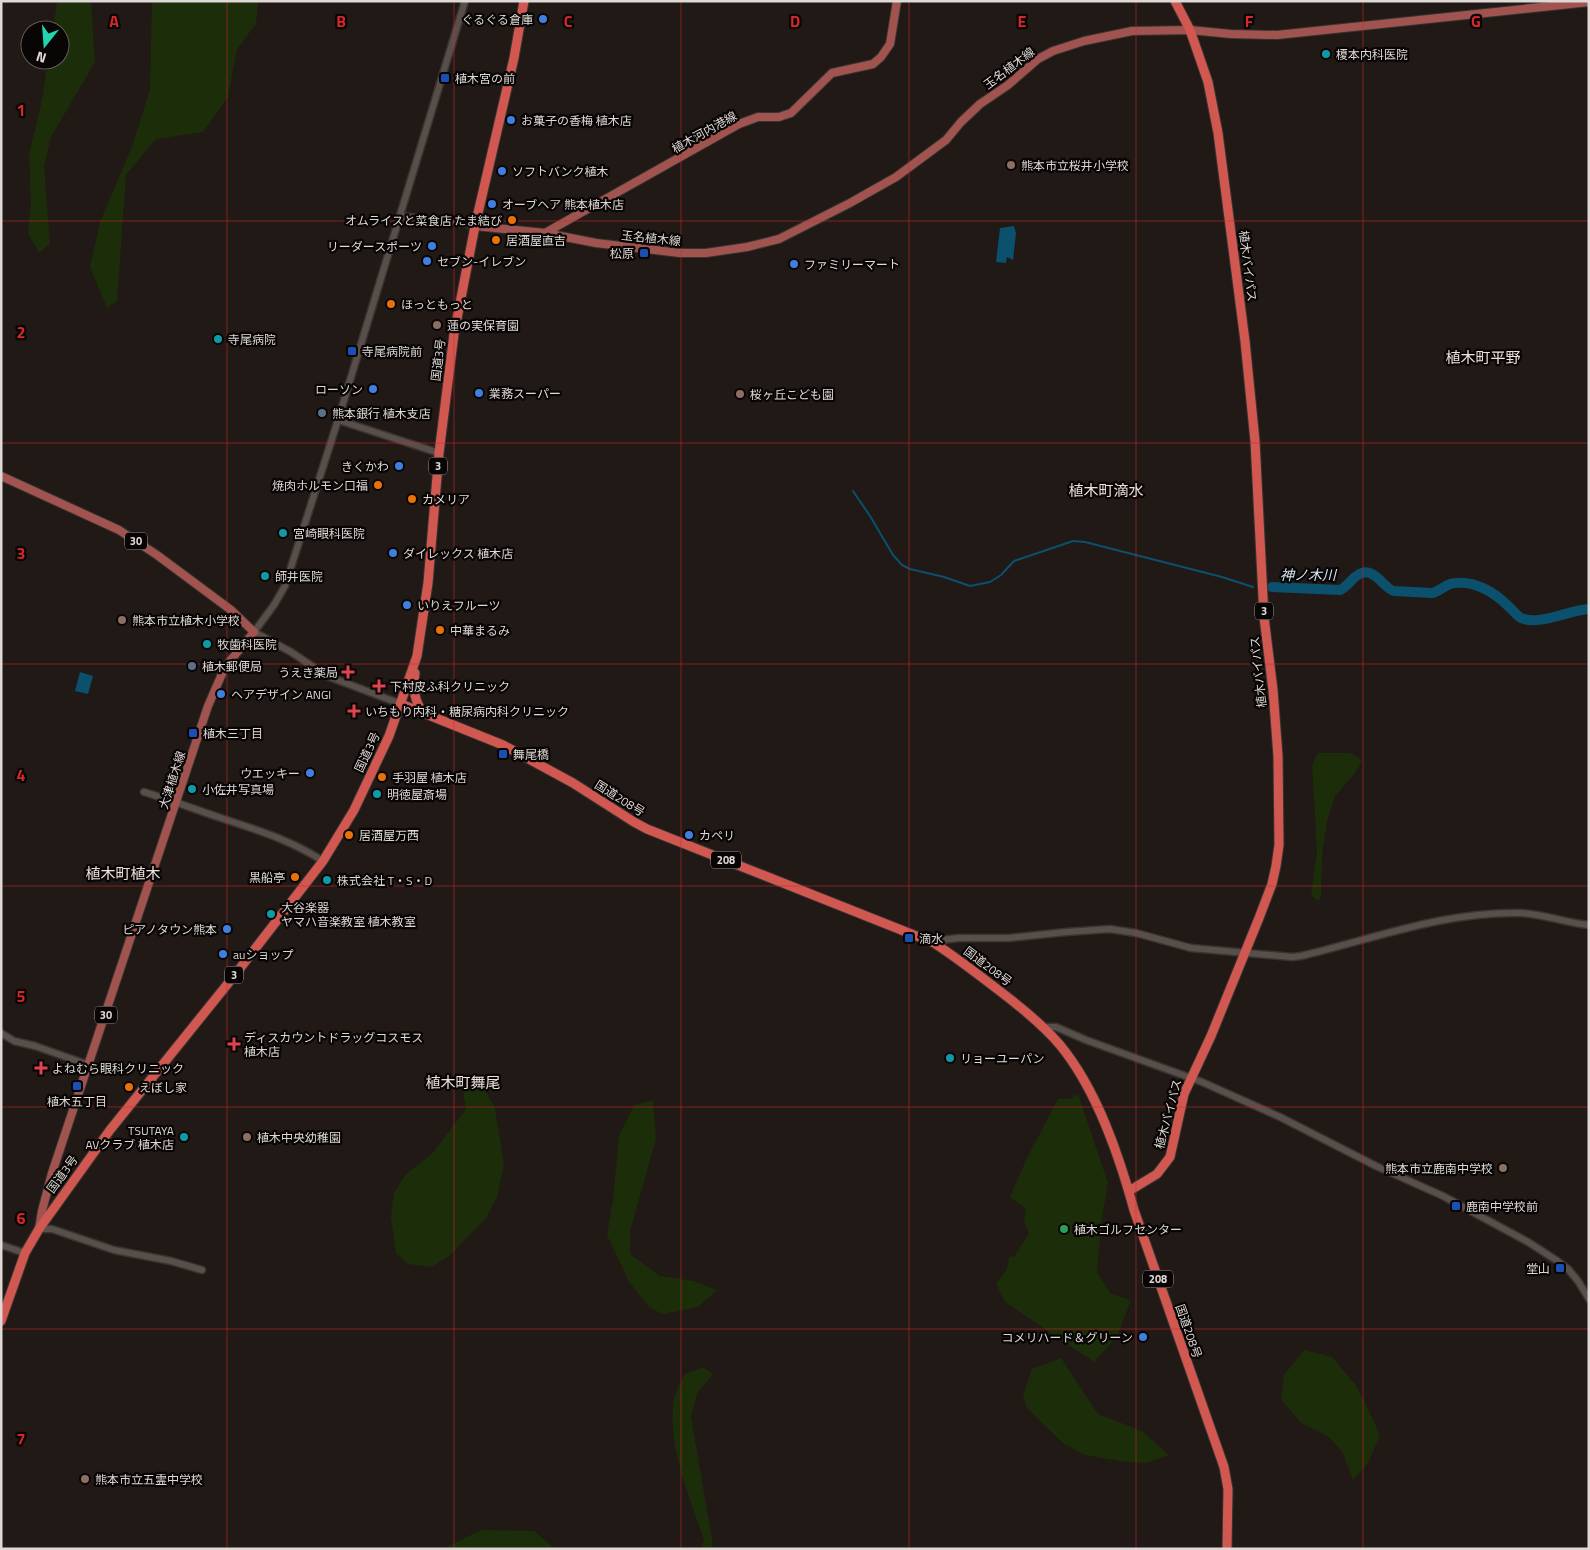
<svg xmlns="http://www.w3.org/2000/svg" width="1590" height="1550" font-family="'Titillium Web','Noto Sans JP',sans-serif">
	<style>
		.green { fill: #1c2d09 }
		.water { fill: #0b506c }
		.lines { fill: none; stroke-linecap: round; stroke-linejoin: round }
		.stream { stroke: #0b506c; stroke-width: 2 }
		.river { stroke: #0b506c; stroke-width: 10 }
		.minor-casing { stroke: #393431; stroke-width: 9 }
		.major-casing { stroke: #393431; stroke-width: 10 }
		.highway-casing { stroke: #393431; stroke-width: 11 }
		.minor { stroke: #584f4b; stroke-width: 6 }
		.major { stroke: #a1544f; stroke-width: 8 }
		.highway { stroke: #d15751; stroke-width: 9 }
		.grid { fill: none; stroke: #d62828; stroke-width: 1; stroke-opacity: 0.55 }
		.shop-dot { fill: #3f7fe0; stroke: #080504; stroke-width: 2 }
		.culture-dot { fill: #0f9aa8; stroke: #080504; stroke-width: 2 }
		.transit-dot { fill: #1a4fb4; stroke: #080504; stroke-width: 2 }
		.education-dot { fill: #8d6e63; stroke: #080504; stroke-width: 2 }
		.food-dot { fill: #e8710a; stroke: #080504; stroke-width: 2 }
		.service-dot { fill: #5c6f8a; stroke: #080504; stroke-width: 2 }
		.health-dot { fill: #e0444e; stroke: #080504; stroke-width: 2 }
		.leisure-dot { fill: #2e9e5b; stroke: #080504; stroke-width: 2 }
		.labels { text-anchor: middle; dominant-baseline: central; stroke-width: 4.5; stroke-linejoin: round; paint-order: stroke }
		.shield { fill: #080504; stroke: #9e9997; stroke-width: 1 }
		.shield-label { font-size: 11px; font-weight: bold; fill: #ded9d6 }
		.poi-label { font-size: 12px; fill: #ded9d6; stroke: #080504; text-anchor: start }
		.street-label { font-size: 12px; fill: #ded9d6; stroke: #080504 }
		.water-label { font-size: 14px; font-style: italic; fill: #d4e7f3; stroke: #080504 }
		.quarter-label { font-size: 15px; fill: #ede2dc; stroke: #080504 }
		.grid-label { font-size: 16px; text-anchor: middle; font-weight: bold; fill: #d62828; stroke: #080504; stroke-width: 4.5; stroke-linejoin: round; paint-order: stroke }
	</style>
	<rect width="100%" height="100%" fill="#211915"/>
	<!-- green -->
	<g class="green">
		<path d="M57,1H91L95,62L51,137L44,167L50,244L39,253L28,233L31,206L29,154L42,100L48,60H60V30H53Z"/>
		<path d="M152,1H258L256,24L237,49L228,97L203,132L156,139L126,175L117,301L107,308L90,267L100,222L133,144L150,89Z"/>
		<path d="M1318,753H1351L1362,760L1355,773L1335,796L1327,822L1322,854L1321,893L1320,899L1317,901L1311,894L1317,851L1312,765Z"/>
		<path d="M476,1074L495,1108L504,1165L497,1197L486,1218L449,1256L432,1267L408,1264L396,1253L391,1217L394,1193L405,1175L432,1154L466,1109L462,1085Z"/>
		<path d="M1078,1094L1108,1183L1101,1225L1097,1272L1111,1294L1131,1300L1117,1337L1094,1362L1005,1302L996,1284L1007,1269L1009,1257L1015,1256L1029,1233L1024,1222L1026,1209L1010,1197L1026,1160L1058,1099H1069Z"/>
		<path d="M653,1100L656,1139L630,1231V1254L660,1276L694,1281L717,1290L698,1307L663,1314L650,1308L629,1282L607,1235L613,1200L619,1136L634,1105Z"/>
		<path d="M1304,1350L1332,1357L1355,1384L1365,1402L1380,1435L1368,1463L1353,1480L1342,1451L1329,1437L1300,1422L1281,1399L1284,1375Z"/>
		<path d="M1061,1358L1098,1414L1142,1431L1169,1455L1146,1463L1125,1462L1085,1455L1064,1444L1027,1408L1023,1395L1032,1369Z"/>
		<path d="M703,1367L713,1374L697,1393L691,1417L712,1540V1549H701L704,1540C690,1498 669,1451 673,1406C673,1396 681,1383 685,1374Z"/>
		<path d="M481,1530L534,1531L555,1549H443Z"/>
	</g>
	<!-- water -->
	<g class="water">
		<path d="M1014,226L1016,233L1013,260L1007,257L1006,263L996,262L1000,228Z"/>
		<path d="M80,672L93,676L88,694L75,691Z"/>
	</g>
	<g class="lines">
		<!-- stream -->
		<path class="stream" d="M853,491L870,516L893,555L902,565L910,569L944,577L970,586L990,582L1001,575L1014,561L1073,541L1085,542L1222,577L1253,587"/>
		<!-- river -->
		<path class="river" d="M1272,587L1340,590C1348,586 1351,579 1358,575C1373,564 1385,590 1394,591L1432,593C1441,591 1446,583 1456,583C1475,581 1494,592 1507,605C1512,609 1516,615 1521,618C1539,626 1569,610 1589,609"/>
		<!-- minor casing -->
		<g class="minor-casing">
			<g id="minor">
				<path d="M400,216L464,223L475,226"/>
				<path d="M338,420L439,453"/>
				<path d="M401,704L327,676L291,652L254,632L274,605L285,586L338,420L465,1"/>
				<path d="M144,792C171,800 197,810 224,819C260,831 290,840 323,861"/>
				<path d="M934,943L941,940L959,938H1009L1066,932L1110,929L1136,933L1191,948L1292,957L1301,956C1373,939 1445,911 1521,913C1544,914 1566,923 1589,925"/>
				<path d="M1043,1027H1056L1086,1040L1202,1082L1280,1117L1376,1166L1443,1196L1528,1242L1556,1260L1568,1269L1578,1281L1589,1299"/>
				<path d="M1,1033L14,1041L35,1046L89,1065"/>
				<path d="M39,1229H52L114,1250L171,1261L202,1270"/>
				<path d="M1,1245L25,1253"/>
			</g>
		</g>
		<!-- major casing -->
		<g class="major-casing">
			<g id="major">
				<path d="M475,226L545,233L596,243L680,253H706L747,247L779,239L850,203L896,177L946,140L961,122L980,104L1008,85L1038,59L1053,51L1084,41L1132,31L1190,30L1231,34L1277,35L1589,2"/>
				<path d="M545,233L739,124L758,117H779L791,113L832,73L873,64L881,57L890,44L897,1"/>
				<path d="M1,476L119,530L157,555L231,610L254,632L225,667L208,706L52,1173L42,1211L39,1229"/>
			</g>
		</g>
		<!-- highway casing -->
		<g class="highway-casing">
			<g id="highway">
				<path d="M415,673C413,689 414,700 423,713"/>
				<path d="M401,704L503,745L573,783L634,822L647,829L934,943C957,958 979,975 1001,992C1022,1008 1043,1025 1060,1045C1097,1090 1119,1155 1134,1210L1224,1467L1228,1489L1227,1549"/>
				<path d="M1129,1191L1157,1174L1170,1157L1184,1094L1211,1036L1259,918L1272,884L1276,866L1279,845L1278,756L1273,690L1264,617L1255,441L1245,341L1218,133L1208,82L1190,30L1175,1"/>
				<path d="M1,1321L25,1253L39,1229L110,1130L234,976L323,861L354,810L389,736L417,656L428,583L439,453L454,334L475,226L514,58L524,1"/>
			</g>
		</g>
		<!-- minor -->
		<use href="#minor" class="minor"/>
		<!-- major -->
		<use href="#major" class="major"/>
		<!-- highway -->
		<use href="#highway" class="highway"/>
	</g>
	<!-- grid -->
	<path class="grid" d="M227,1V1549M454,1V1549M681,1V1549M909,1V1549M1136,1V1549M1363,1V1549M1,221H1589M1,443H1589M1,664H1589M1,886H1589M1,1107H1589M1,1329H1589"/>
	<!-- markers -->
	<g class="shop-dot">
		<circle cx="543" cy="19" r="5"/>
		<circle cx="511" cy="120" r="5"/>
		<circle cx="502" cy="171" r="5"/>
		<circle cx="492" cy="204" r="5"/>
		<circle cx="432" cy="246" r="5"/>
		<circle cx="427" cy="261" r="5"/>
		<circle cx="794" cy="264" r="5"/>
		<circle cx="373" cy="389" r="5"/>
		<circle cx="479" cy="393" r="5"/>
		<circle cx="399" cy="466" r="5"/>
		<circle cx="393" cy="553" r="5"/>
		<circle cx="407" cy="605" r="5"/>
		<circle cx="221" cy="694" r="5"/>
		<circle cx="310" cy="773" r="5"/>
		<circle cx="689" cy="835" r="5"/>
		<circle cx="227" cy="929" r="5"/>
		<circle cx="223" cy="954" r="5"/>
		<circle cx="1143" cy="1337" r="5"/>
	</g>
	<g class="culture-dot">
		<circle cx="1326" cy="54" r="5"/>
		<circle cx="218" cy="339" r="5"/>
		<circle cx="283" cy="533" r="5"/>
		<circle cx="265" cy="576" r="5"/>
		<circle cx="207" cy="644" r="5"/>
		<circle cx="192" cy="789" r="5"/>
		<circle cx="377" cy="794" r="5"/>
		<circle cx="327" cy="880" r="5"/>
		<circle cx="271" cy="914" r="5"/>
		<circle cx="950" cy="1058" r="5"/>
		<circle cx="184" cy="1137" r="5"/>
	</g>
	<g class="transit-dot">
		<rect x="440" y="73" width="10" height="10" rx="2.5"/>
		<rect x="639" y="248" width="10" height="10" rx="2.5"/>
		<rect x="347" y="346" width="10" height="10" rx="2.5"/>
		<rect x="188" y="728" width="10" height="10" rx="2.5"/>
		<rect x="498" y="749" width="10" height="10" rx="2.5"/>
		<rect x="904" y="933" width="10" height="10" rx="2.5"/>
		<rect x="72" y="1081" width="10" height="10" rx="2.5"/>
		<rect x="1451" y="1201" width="10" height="10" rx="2.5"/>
		<rect x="1555" y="1263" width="10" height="10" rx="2.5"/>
	</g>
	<g class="education-dot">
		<circle cx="1011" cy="165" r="5"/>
		<circle cx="437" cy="325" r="5"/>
		<circle cx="740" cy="394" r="5"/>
		<circle cx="122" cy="620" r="5"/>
		<circle cx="247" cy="1137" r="5"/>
		<circle cx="1503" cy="1168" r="5"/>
		<circle cx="85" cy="1479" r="5"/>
	</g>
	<g class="food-dot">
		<circle cx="512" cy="220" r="5"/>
		<circle cx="496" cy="240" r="5"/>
		<circle cx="391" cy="304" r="5"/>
		<circle cx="378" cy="485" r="5"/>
		<circle cx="412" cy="499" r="5"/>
		<circle cx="440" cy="630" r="5"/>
		<circle cx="382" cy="777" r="5"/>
		<circle cx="349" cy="835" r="5"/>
		<circle cx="295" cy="877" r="5"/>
		<circle cx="129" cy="1087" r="5"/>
	</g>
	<g class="service-dot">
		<circle cx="322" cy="413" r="5"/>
		<circle cx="192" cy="666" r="5"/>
	</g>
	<g class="health-dot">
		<path d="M345.5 664.5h5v5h5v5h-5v5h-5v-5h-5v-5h5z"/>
		<path d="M376.5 678.5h5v5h5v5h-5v5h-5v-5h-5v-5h5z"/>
		<path d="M351.5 703.5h5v5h5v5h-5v5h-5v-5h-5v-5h5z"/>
		<path d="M231.5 1036.5h5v5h5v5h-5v5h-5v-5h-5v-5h5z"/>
		<path d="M38.5 1060.5h5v5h5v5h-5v5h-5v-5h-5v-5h5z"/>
	</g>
	<circle class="leisure-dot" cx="1064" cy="1229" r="5"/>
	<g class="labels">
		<!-- shield labels -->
		<g class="shield">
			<rect x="429" y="457.5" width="18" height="17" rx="4"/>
			<rect x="125" y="532.5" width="22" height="17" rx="4"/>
			<rect x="1255" y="602.5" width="18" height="17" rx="4"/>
			<rect x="711" y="851.5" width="30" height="17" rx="4"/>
			<rect x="225" y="966.5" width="18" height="17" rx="4"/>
			<rect x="95" y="1006.5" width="22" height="17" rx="4"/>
			<rect x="1143" y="1270.5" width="30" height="17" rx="4"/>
		</g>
		<g class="shield-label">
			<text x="438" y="466">3</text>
			<text x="136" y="541">30</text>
			<text x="1264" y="611">3</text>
			<text x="726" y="860">208</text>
			<text x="234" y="975">3</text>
			<text x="106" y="1015">30</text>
			<text x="1158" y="1279">208</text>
		</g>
		<!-- poi labels -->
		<g class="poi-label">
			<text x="533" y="19" text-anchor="end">ぐるぐる倉庫</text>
			<text x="1336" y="54">榎本内科医院</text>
			<text x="455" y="78">植木宮の前</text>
			<text x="521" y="120">お菓子の香梅 植木店</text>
			<text x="1021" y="165">熊本市立桜井小学校</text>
			<text x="512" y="171">ソフトバンク植木</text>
			<text x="502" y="204">オーブヘア 熊本植木店</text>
			<text x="502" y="220" text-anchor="end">オムライスと菜食店 たま結び</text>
			<text x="506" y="240">居酒屋直吉</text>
			<text x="422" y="246" text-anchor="end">リーダースポーツ</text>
			<text x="634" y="253" text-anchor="end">松原</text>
			<text x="437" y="261">セブン-イレブン</text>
			<text x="804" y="264">ファミリーマート</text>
			<text x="401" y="304">ほっともっと</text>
			<text x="447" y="325">蓮の実保育園</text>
			<text x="228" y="339">寺尾病院</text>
			<text x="362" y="351">寺尾病院前</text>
			<text x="363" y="389" text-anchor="end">ローソン</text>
			<text x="489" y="393">業務スーパー</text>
			<text x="750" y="394">桜ヶ丘こども園</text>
			<text x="332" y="413">熊本銀行 植木支店</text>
			<text x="389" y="466" text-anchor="end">きくかわ</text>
			<text x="368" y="485" text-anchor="end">焼肉ホルモン口福</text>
			<text x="422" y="499">カメリア</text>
			<text x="293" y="533">宮崎眼科医院</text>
			<text x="403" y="553">ダイレックス 植木店</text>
			<text x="275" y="576">師井医院</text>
			<text x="417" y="605">いりえフルーツ</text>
			<text x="132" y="620">熊本市立植木小学校</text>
			<text x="450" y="630">中華まるみ</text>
			<text x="217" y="644">牧歯科医院</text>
			<text x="202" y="666">植木郵便局</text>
			<text x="338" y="672" text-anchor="end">うえき薬局</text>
			<text x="390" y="686">下村皮ふ科クリニック</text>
			<text x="231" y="694">ヘアデザイン ANGI</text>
			<text x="365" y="711">いちもり内科・糖尿病内科クリニック</text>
			<text x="203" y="733">植木三丁目</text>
			<text x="513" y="754">舞尾橋</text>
			<text x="300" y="773" text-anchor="end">ウエッキー</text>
			<text x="392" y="777">手羽屋 植木店</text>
			<text x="202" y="789">小佐井写真場</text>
			<text x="387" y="794">明徳屋斎場</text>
			<text x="359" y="835">居酒屋万西</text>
			<text x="699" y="835">カペリ</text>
			<text x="285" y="877" text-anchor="end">黒船亭</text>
			<text x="337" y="880">株式会社 T・S・D</text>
			<text x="281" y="907">大谷楽器<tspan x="281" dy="14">ヤマハ音楽教室 植木教室</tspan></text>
			<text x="217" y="929" text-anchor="end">ピアノタウン熊本</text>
			<text x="919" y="938">滴水</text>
			<text x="233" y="954">auショップ</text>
			<text x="244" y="1037">ディスカウントドラッグコスモス<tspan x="244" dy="14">植木店</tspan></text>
			<text x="960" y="1058">リョーユーパン</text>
			<text x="52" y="1068">よねむら眼科クリニック</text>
			<text x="139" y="1087">えぼし家</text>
			<text x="77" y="1101" text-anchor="middle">植木五丁目</text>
			<text x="174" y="1130" text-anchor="end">TSUTAYA<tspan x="174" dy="14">AVクラブ 植木店</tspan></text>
			<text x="257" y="1137">植木中央幼稚園</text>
			<text x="1493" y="1168" text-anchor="end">熊本市立鹿南中学校</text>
			<text x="1466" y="1206">鹿南中学校前</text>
			<text x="1074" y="1229">植木ゴルフセンター</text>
			<text x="1550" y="1268" text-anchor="end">堂山</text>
			<text x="1133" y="1337" text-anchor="end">コメリハード＆グリーン</text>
			<text x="95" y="1479">熊本市立五霊中学校</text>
		</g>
		<!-- street labels -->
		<g class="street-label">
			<text transform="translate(1009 68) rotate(-37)">玉名植木線</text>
			<text transform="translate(704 132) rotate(-29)">植木河内港線</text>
			<text transform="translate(651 238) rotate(6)">玉名植木線</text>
			<text transform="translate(1248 266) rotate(83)">植木バイパス</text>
			<text transform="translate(438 360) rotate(-83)">国道3号</text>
			<text transform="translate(1258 672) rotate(-96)">植木バイパス</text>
			<text transform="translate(367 752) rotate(-65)">国道3号</text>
			<text transform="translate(172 780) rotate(-72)">大津植木線</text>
			<text transform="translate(620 798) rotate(32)">国道208号</text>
			<text transform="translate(988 966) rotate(37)">国道208号</text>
			<text transform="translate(1168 1114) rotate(-75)">植木バイパス</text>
			<text transform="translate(62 1174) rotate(-54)">国道3号</text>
			<text transform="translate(1189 1331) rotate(71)">国道208号</text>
		</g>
		<!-- water labels -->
		<g class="water-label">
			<text x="1308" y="574">神ノ木川</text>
		</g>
		<!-- quarter labels -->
		<g class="quarter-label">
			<text x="1483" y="357">植木町平野</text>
			<text x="1106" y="490">植木町滴水</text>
			<text x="123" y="873">植木町植木</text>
			<text x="463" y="1082">植木町舞尾</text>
		</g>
	</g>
	<g class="grid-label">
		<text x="114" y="27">A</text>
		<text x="341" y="27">B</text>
		<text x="568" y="27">C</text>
		<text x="795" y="27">D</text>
		<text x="1022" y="27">E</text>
		<text x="1249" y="27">F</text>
		<text x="1476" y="27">G</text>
		<text x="21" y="116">1</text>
		<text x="21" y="338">2</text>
		<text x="21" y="559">3</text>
		<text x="21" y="781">4</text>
		<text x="21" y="1002">5</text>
		<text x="21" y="1224">6</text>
		<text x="21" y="1445">7</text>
	</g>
	<!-- border -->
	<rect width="1590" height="1550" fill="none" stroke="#ded9d6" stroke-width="5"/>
	<!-- north arrow -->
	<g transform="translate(45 45) rotate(197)"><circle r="24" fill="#080504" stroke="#5e5a58"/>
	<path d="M0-4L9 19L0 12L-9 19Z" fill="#22d5af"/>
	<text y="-8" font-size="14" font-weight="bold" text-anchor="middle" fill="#ded9d6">N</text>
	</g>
</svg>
